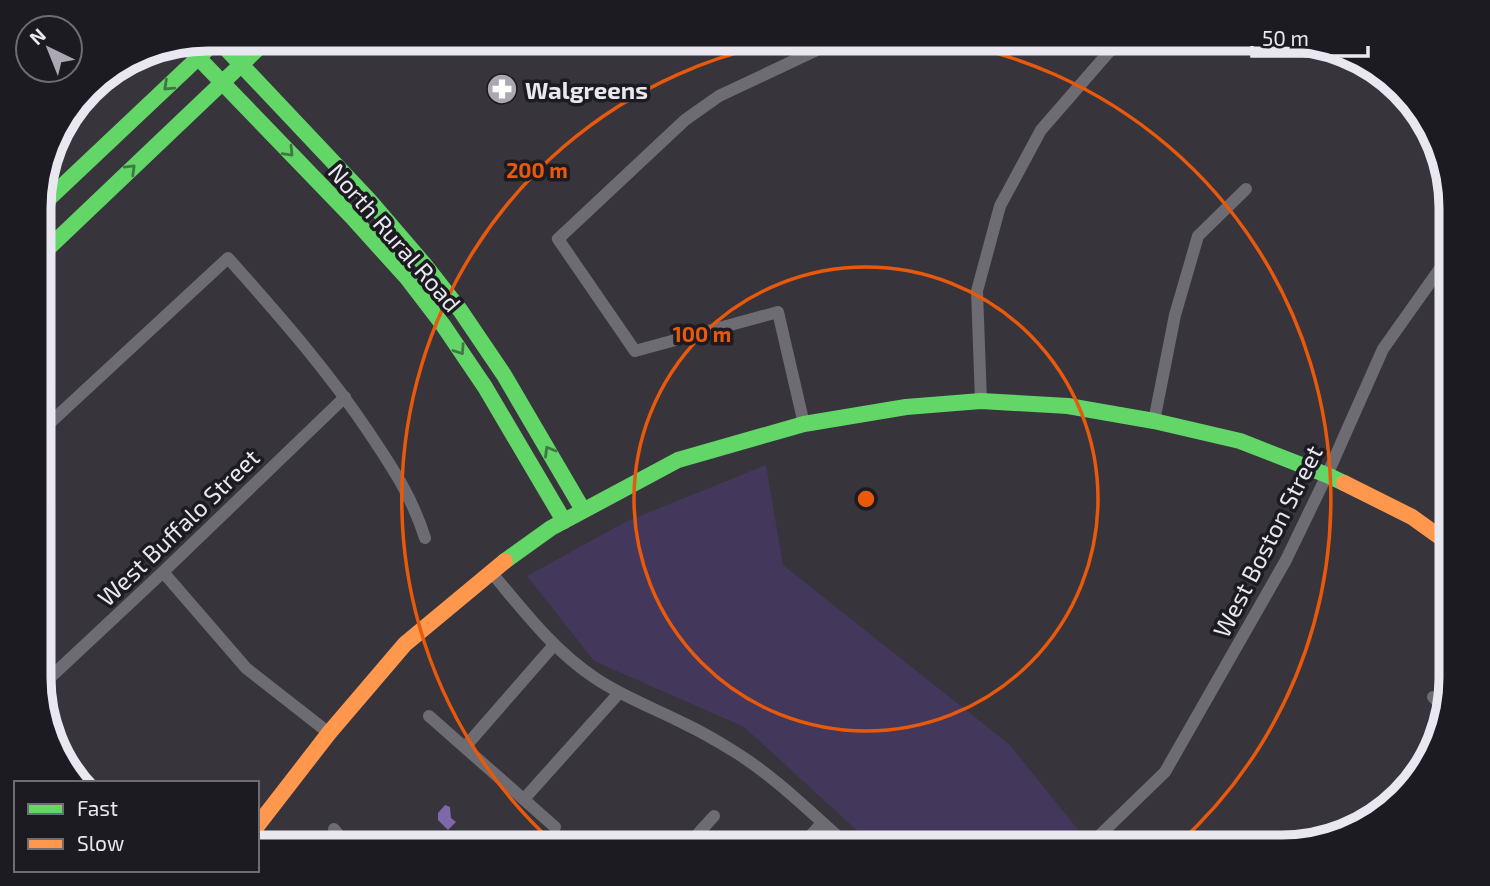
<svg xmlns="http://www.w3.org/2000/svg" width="1490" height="886" font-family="'Exo 2',sans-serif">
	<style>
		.green { fill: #43375c }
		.water { fill: #7e68a9 }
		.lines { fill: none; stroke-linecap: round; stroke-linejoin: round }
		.street { stroke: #6d6c72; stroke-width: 12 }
		.fast { stroke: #63d668; stroke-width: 16 }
		.slow { stroke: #ff974d; stroke-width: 16 }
		.oneway { stroke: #407844 }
		.ring { fill: none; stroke: #e8590c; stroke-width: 3.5 }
		.labels { text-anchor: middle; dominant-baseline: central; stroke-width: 7; stroke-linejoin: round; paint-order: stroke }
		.poi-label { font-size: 24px; font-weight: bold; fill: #e9e7f0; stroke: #1c1b21; text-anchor: start }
		.street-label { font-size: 24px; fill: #e9e7f0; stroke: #1c1b21 }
		.rim { fill: none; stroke: #e9e7f0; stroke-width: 9 }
		.centre { fill: #e8590c; stroke: #1c1b21; stroke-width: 3.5 }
		.ring-label { font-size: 21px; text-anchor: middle; font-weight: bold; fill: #e8590c; stroke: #1c1b21; stroke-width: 7; stroke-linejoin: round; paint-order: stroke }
	</style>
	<rect width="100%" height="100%" fill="#37343c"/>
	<!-- green -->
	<path class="green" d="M766,465L783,565L1010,745L1092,847H875L744,727L594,661L527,576L625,522Z"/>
	<!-- water -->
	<path class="water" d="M445,805L450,807L451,818L456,822L448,830L438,820V813Z"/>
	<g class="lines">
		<!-- street -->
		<g class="street">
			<path d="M801,39L808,54"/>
			<path d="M981,401L977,291L1000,206L1041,130L1108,53L1123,39"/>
			<path d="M1154,421L1175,315L1198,236L1246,189"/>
			<path d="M804,424L778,312L635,351L558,239L685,120L719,96L840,39"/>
			<path d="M40,432L228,258C279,315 328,371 370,434C394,470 412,497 425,538"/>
			<path d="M163,572L246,668L329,733"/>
			<path d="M491,572C523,610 553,650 595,678C623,697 654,708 685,724C702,732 719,742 735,752C777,778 813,815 850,847"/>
			<path d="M40,687L163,572L345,397"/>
			<path d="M1433,697L1445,709"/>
			<path d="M429,716L555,827"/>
			<path d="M465,747L554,645"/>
			<path d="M61,757L85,783"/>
			<path d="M524,799L619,693"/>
			<path d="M334,829L349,847"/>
			<path d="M686,847L714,816"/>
			<path d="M800,847L822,823"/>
			<path d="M1111,847L1100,835L1165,772L1286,560L1327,475L1383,349L1451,253"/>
		</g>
		<!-- fast -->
		<g class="fast">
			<path d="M217,39L369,200L424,264L460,310L504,375L583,510"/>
			<path d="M184,43L351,216L407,278L443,325L485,387L564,521"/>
			<path d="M40,207L218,39"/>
			<path d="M40,256L268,39"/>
			<path d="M505,561L551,528L678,460L804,424L906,407L981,401L1068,406L1154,421L1240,441L1327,475L1344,483"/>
		</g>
		<!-- slow -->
		<g class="slow">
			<path d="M1344,483L1412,517L1451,545"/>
			<path d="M257,826L329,733L405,644L505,561"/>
		</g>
	</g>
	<!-- one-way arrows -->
	<defs><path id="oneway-chevron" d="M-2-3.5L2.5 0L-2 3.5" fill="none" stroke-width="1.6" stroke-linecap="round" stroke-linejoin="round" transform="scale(1.75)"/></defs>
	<g class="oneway">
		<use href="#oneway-chevron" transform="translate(168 86) rotate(137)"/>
		<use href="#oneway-chevron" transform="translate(289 152) rotate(46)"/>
		<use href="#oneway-chevron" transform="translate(131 169) rotate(-44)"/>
		<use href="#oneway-chevron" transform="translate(460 350) rotate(56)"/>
		<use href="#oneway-chevron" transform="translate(549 451) rotate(-120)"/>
	</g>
	<!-- distance rings -->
	<g class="ring">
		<circle cx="866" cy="499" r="232"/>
		<path d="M558 847A465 465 0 0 1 801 39M931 39A465 465 0 0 1 1177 845"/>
	</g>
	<!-- icons -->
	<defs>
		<g id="pharmacy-disc" transform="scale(1.575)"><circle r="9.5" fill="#aba8b1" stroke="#1c1b21"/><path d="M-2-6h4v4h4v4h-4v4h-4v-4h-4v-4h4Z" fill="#fff"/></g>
	</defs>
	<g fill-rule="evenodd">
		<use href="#pharmacy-disc" x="502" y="89"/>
	</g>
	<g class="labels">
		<!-- poi labels -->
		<g class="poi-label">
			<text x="525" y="89">Walgreens</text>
		</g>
		<!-- street labels -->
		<g class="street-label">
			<text transform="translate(395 237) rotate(49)">North Rural Road</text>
			<text transform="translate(178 527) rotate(-44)">West Buffalo Street</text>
			<text transform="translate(1267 541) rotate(-63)">West Boston Street</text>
		</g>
	</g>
	<!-- crop -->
	<path d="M0 0H1490V886H0ZM208 51H1282A157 157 0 0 1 1439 208V678A157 157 0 0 1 1282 835H208A157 157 0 0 1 51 678V208A157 157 0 0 1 208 51Z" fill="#1c1b21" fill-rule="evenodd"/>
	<path class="rim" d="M208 51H1282A157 157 0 0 1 1439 208V678A157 157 0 0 1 1282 835H208A157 157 0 0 1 51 678V208A157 157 0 0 1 208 51Z"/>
	<circle cx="866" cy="499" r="10" class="centre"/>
	<g class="ring-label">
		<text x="537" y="178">200 m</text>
		<text x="702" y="342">100 m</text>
	</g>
	<!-- legend -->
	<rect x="14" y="781" width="245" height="91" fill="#1c1b21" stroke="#6e6d74" stroke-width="2"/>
	<rect x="28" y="804" width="35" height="10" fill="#63d668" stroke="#6e6d74" stroke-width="2"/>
	<text x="77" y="816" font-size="21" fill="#e9e7f0">Fast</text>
	<rect x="28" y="839" width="35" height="10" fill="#ff974d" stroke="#6e6d74" stroke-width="2"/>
	<text x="77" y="851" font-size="21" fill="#e9e7f0">Slow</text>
	<!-- north arrow -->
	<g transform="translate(49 49) rotate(317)"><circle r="33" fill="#1c1b21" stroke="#6e6d74" stroke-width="2"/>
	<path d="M0-5L12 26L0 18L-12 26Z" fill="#aba8b1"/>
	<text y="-10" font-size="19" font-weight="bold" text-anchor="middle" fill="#e9e7f0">N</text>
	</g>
	<!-- scale -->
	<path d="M1252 46v10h116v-10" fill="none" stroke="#e9e7f0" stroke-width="3.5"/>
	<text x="1262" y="46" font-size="21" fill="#e9e7f0" stroke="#1c1b21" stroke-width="5" paint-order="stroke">50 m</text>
</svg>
